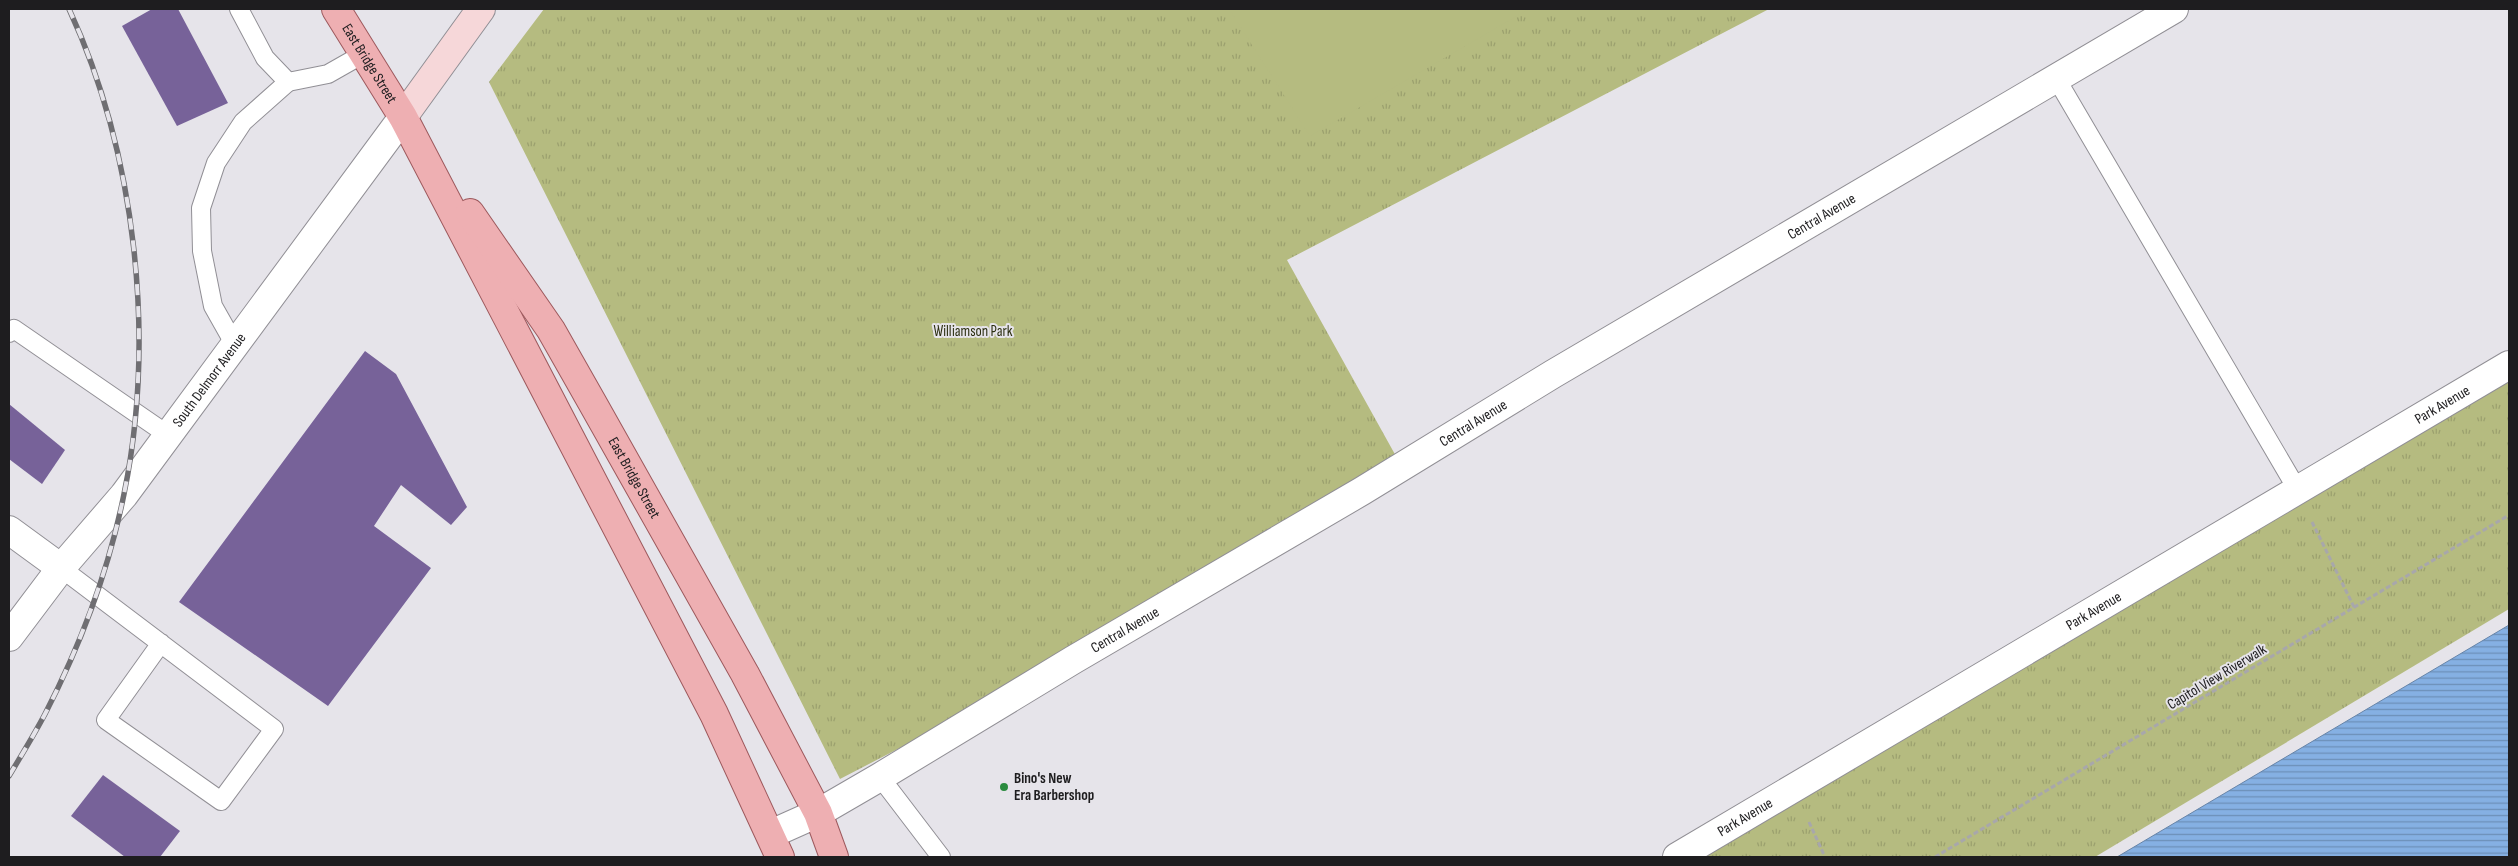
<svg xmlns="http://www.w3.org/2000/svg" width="2518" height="866" font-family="'Sofia Sans Condensed',sans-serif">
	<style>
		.grass { fill: url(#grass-tufts) }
		.pitch { fill: #b5bb80 }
		.water { fill: url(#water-rules); stroke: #6684a8 }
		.building { fill: #776299 }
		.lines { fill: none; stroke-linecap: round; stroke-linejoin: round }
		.lane-casing { stroke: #918f95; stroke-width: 20 }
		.street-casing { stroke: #918f95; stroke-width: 30 }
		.secondary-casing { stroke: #918f95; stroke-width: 30 }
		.primary-casing { stroke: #9d595d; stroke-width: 30 }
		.path { stroke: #a8a7ab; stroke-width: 3; stroke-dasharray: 5 2.5; stroke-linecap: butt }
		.lane { stroke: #fff; stroke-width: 18 }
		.street { stroke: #fff; stroke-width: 28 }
		.secondary { stroke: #f6d7d9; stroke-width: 28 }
		.primary { stroke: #eeafb2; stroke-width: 28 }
		.rail-casing { stroke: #6f6e72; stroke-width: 5.5 }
		.rail { stroke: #e6e4ea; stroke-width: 4; stroke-dasharray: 11; stroke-linecap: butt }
		.poi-dot { fill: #2a8b3f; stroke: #e6e4ea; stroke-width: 2 }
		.labels { text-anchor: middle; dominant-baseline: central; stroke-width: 4; stroke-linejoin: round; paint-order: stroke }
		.street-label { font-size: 15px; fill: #1e1d1f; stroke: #e6e4ea }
		.park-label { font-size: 15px; fill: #2b2e10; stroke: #e6e4ea }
		.poi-label { font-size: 15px; font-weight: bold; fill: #1e1d1f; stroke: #e6e4ea; text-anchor: start }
	</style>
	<defs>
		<pattern id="grass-tufts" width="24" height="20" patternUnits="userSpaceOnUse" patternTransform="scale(1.25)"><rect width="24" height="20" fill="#b5bb80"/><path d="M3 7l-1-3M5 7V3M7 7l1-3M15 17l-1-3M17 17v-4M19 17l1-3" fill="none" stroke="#9ba06e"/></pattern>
		<pattern id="water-rules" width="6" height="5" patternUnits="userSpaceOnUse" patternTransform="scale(1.25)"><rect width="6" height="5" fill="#85b0e3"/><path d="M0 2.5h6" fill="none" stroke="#6c8fb7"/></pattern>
	</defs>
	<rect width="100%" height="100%" fill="#e6e4ea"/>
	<!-- grass -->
	<g class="grass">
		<path d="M544,9H1769L1287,260L1402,467L1110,639L840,779L489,82Z"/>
		<path d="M2509,372V609L2095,857H1688Z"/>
	</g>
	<!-- pitch -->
	<path class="pitch" d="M1229,9H1529L1310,136Z"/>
	<!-- water -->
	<path class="water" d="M2509,625V857H2117Z"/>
	<!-- building -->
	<g class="building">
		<path d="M152,9H178L228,103L177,126L122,26Z"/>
		<path d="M365,351L396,374L467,507L451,525L401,485L374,526L431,568L328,706L179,602Z"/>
		<path d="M9,404L65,450L42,484L9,459Z"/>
		<path d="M103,775L180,831L160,857H125L71,816Z"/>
	</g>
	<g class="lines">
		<!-- lane casing -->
		<g class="lane-casing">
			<g id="lane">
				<path d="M239,9L265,58L288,82L328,74L365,53"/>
				<path d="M2056,78L2297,489"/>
				<path d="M9,333L14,329L168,435"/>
				<path d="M235,345L213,306L202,251L201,208L216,163L243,122L288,82"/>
				<path d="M61,568L274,729L221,801L106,720L161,643"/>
				<path d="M880,777L941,857"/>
			</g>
		</g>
		<!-- street casing -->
		<g class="street-casing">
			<g id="street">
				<path d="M9,530L61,568"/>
				<path id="s1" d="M9,637L61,568L124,495L403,117"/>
				<path id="s2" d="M771,834L818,813L880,777L1073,660L1362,491L1553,374L2174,9"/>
				<path id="s3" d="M1677,857L2509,365"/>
			</g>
		</g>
		<!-- secondary casing -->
		<g class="secondary-casing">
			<path id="secondary" d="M403,117L481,9"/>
		</g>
		<!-- primary casing -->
		<g class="primary-casing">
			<g id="primary">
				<path id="s4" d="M336,9L403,117L714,714L780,857"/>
				<path id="s5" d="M470,213L551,330L593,404L745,674L818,813L834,857"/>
			</g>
		</g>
		<!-- path -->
		<g class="path">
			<path d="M2312,522L2355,609"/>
			<path d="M1809,822L1825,857"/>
			<path d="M1935,857L2509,515"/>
		</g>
		<!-- lane -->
		<use href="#lane" class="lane"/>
		<!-- street -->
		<use href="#street" class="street"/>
		<!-- secondary -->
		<use href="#secondary" class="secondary"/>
		<!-- primary -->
		<use href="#primary" class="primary"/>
		<!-- rail casing -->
		<g class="rail-casing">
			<path id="rail" d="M9,776C21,756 34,735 45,714C80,646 109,569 124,494C156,338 136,154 69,9"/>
		</g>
		<!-- rail -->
		<use href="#rail" class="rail"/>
	</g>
	<!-- markers -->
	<circle class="poi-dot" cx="1004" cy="787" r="5"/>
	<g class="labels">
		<!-- street labels -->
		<g class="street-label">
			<text stroke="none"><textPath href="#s4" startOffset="64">East Bridge Street</textPath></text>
			<text stroke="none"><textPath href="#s2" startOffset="1219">Central Avenue</textPath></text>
			<text stroke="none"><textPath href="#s1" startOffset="326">South Delmorr Avenue</textPath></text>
			<text stroke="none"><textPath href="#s3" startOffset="889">Park Avenue</textPath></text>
			<text stroke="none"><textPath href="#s2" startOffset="814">Central Avenue</textPath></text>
			<text stroke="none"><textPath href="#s5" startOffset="312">East Bridge Street</textPath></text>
			<text stroke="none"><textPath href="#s3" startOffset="484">Park Avenue</textPath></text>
			<text stroke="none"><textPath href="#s2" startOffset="409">Central Avenue</textPath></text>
			<text transform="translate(2217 677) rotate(-31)">Capitol View Riverwalk</text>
			<text stroke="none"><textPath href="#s3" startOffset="79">Park Avenue</textPath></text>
		</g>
		<!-- park labels -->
		<g class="park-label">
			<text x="973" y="331">Williamson Park</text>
		</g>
		<!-- poi labels -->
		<g class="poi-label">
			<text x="1014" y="778">Bino's New<tspan x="1014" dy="17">Era Barbershop</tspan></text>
		</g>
	</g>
	<!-- border -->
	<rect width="2518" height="866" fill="none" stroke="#1e1d1f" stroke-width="20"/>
</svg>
